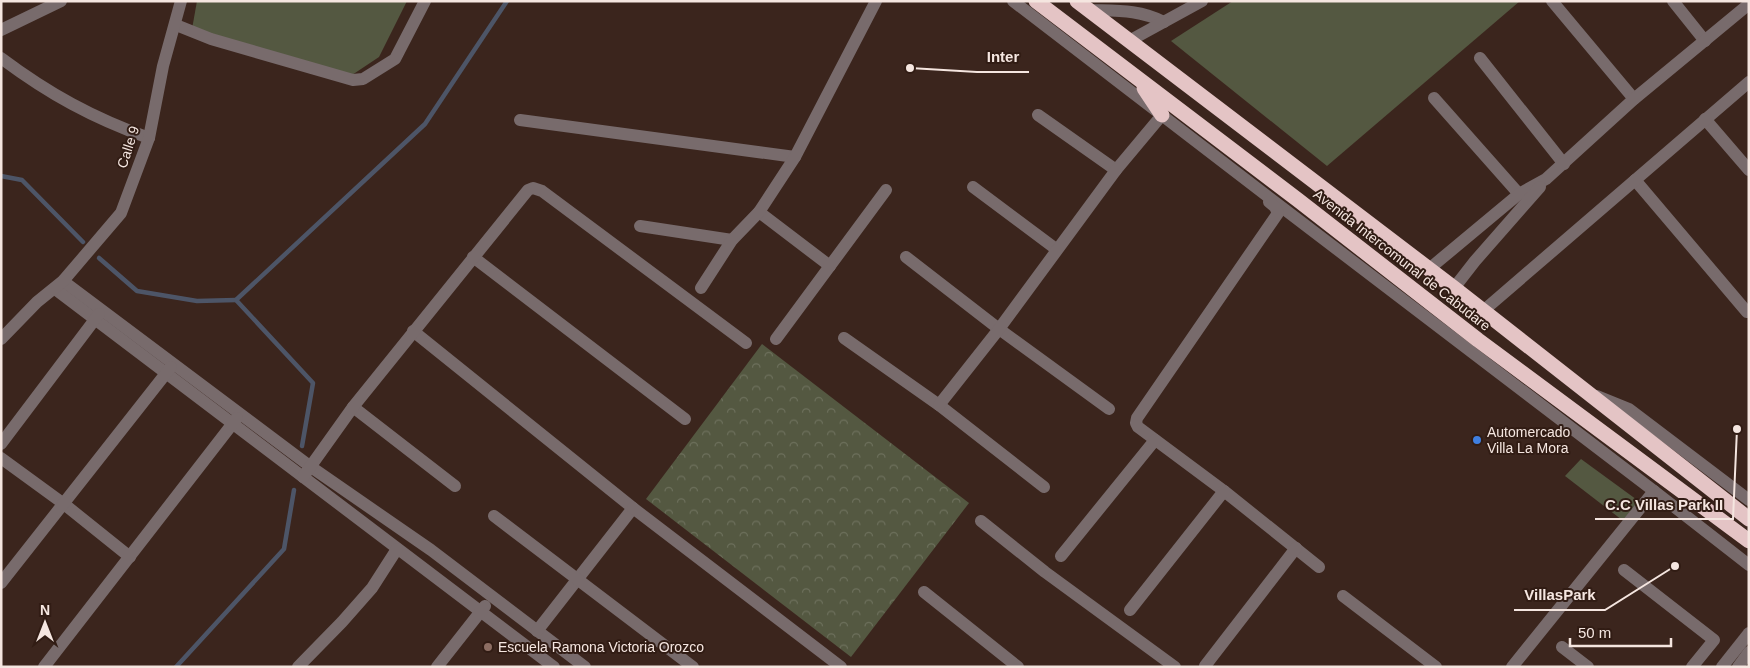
<svg xmlns="http://www.w3.org/2000/svg" width="1750" height="668" font-family="Helvetica,sans-serif">
	<style>
		.grass { fill: #545841 }
		.park { fill: url(#park-crowns) }
		.lines { fill: none; stroke-linecap: round; stroke-linejoin: round }
		.stream { stroke: #4d5567; stroke-width: 4.5 }
		.minor { stroke: #786b6c; stroke-width: 12 }
		.highway { stroke: #e4c4c5; stroke-width: 15 }
		.shop-dot { fill: #3f7fe0; stroke: #311c14; stroke-width: 2 }
		.education-dot { fill: #8d6e63; stroke: #311c14; stroke-width: 2 }
		.labels { text-anchor: middle; dominant-baseline: central; stroke-width: 4; stroke-linejoin: round; paint-order: stroke }
		.street-label { font-size: 14px; fill: #f5e6e0; stroke: #311c14 }
		.poi-label { font-size: 14px; fill: #f5e6e0; stroke: #311c14; text-anchor: start }
		.leader { fill: none; stroke: #f5e6e0; stroke-width: 2 }
		.callout-dot { fill: #f5e6e0; stroke: #311c14; stroke-width: 2 }
		.callout-label { font-size: 15px; text-anchor: middle; font-weight: bold; fill: #f5e6e0; stroke: #311c14; stroke-width: 4; stroke-linejoin: round; paint-order: stroke }
	</style>
	<defs>
		<pattern id="park-crowns" width="20" height="18" patternUnits="userSpaceOnUse" patternTransform="scale(1.25)"><rect width="20" height="18" fill="#545841"/><path d="M2 6a3 3 0 1 1 6 0M12 15a3 3 0 1 1 6 0" fill="none" stroke="#6d705c"/></pattern>
	</defs>
	<rect width="100%" height="100%" fill="#3b251d"/>
	<!-- grass -->
	<g class="grass">
		<path d="M197,1H407L379,57L349,77L192,29Z"/>
		<path d="M1233,1H1520L1327,166L1171,41Z"/>
		<path d="M1581,459L1644,505L1626,523L1565,476Z"/>
	</g>
	<!-- park -->
	<path class="park" d="M762,344L969,503L851,657L646,499Z"/>
	<g class="lines">
		<!-- stream -->
		<g class="stream">
			<path d="M1,176L22,180L83,242"/>
			<path d="M99,258L137,291L197,301L236,300"/>
			<path d="M302,446L313,383L236,300L425,124L507,1"/>
			<path d="M176,667L284,549L294,490"/>
		</g>
		<!-- minor -->
		<g class="minor">
			<path d="M1013,1L1288,212L1654,491L1749,565"/>
			<path d="M1552,1L1634,99"/>
			<path d="M1673,1L1705,41"/>
			<path d="M1088,10C1116,11 1138,9 1164,22"/>
			<path d="M176,25L211,39L353,80L363,79L395,59L425,1"/>
			<path d="M1,30L61,1"/>
			<path d="M1129,41L1202,1"/>
			<path d="M1,58C49,94 93,118 149,138"/>
			<path d="M1480,58L1564,164"/>
			<path d="M1434,98L1519,194"/>
			<path d="M1038,115L1116,170"/>
			<path d="M1705,119L1749,170"/>
			<path d="M520,120L795,157"/>
			<path d="M1635,180L1747,312"/>
			<path d="M973,187L1056,249"/>
			<path d="M1269,202L1275,207L1278,213L1137,418L1136,423L1138,427L1224,491L1319,567"/>
			<path d="M759,212L830,266"/>
			<path d="M640,226L732,240"/>
			<path d="M473,257L685,419"/>
			<path d="M906,257L999,329L1109,409"/>
			<path d="M1429,269L1519,194L1546,179L1634,99L1749,4"/>
			<path d="M63,281L311,467L431,550L585,667"/>
			<path d="M701,288L732,240L759,212L795,157L876,1"/>
			<path d="M1454,288L1475,261L1540,187"/>
			<path d="M55,289L554,667"/>
			<path d="M1483,311L1749,82"/>
			<path d="M413,331L633,508L537,631"/>
			<path d="M844,338L939,405L1044,487"/>
			<path d="M1,339L37,302L63,281L121,213L149,138L163,66L181,1"/>
			<path d="M776,339L886,190"/>
			<path d="M1597,396L1629,409L1749,500"/>
			<path d="M939,405L999,329L1116,170L1162,115"/>
			<path d="M353,407L455,486"/>
			<path d="M1,444L99,314"/>
			<path d="M1,458L64,504L130,557"/>
			<path d="M303,477L353,407L528,190L533,188L542,191L746,343"/>
			<path d="M633,508L841,667"/>
			<path d="M494,516L693,667"/>
			<path d="M981,521L1045,572L1175,667"/>
			<path d="M1061,556L1155,440"/>
			<path d="M1624,570L1714,640L1692,667"/>
			<path d="M1,583L171,367"/>
			<path d="M924,592L1018,667"/>
			<path d="M1343,596L1436,667"/>
			<path d="M1130,610L1224,491"/>
			<path d="M1562,647L1588,667"/>
			<path d="M1205,666L1296,548"/>
			<path d="M44,667L237,418"/>
			<path d="M298,667L342,622L372,588L397,549"/>
			<path d="M437,667L485,606"/>
			<path d="M1512,667L1654,491"/>
			<path d="M1722,667L1749,633"/>
			<path d="M1738,667L1749,652"/>
		</g>
		<!-- highway -->
		<g class="highway">
			<path d="M1036,1L1298,200L1478,340L1749,541"/>
			<path d="M1077,1L1454,288L1749,519"/>
			<path d="M1144,88L1162,115"/>
		</g>
	</g>
	<!-- markers -->
	<circle class="shop-dot" cx="1477" cy="440" r="5"/>
	<circle class="education-dot" cx="488" cy="647" r="5"/>
	<g class="labels">
		<!-- street labels -->
		<g class="street-label">
			<text transform="translate(128 147) rotate(-72)">Calle 9</text>
			<text transform="translate(1402 260) rotate(38)">Avenida Intercomunal de Cabudare</text>
		</g>
		<!-- poi labels -->
		<g class="poi-label">
			<text x="1487" y="432">Automercado<tspan x="1487" dy="16">Villa La Mora</tspan></text>
			<text x="498" y="647">Escuela Ramona Victoria Orozco</text>
		</g>
	</g>
	<!-- callouts -->
	<path class="leader" d="M910 68L977 72H1029M1737 429L1733 519H1595M1675 566L1605 610H1514"/>
	<g class="callout-dot">
		<circle cx="910" cy="68" r="5"/>
		<circle cx="1737" cy="429" r="5"/>
		<circle cx="1675" cy="566" r="5"/>
	</g>
	<g class="callout-label">
		<text x="1003" y="62">Inter</text>
		<text x="1664" y="510">C.C Villas Park II</text>
		<text x="1560" y="600">VillasPark</text>
	</g>
	<!-- border -->
	<rect width="1750" height="668" fill="none" stroke="#f5e6e0" stroke-width="5"/>
	<!-- north arrow -->
	<g transform="translate(45 623)" stroke="#311c14" stroke-width="4" paint-order="stroke">
	<path d="M0-4L9 19L0 12L-9 19Z" fill="#f5e6e0"/>
	<text y="-8" font-size="14" font-weight="bold" text-anchor="middle" fill="#f5e6e0">N</text>
	</g>
	<!-- scale -->
	<path d="M1570 638v8h101v-8" fill="none" stroke="#f5e6e0" stroke-width="2.5"/>
	<text x="1578" y="638" font-size="15" fill="#f5e6e0" stroke="#311c14" stroke-width="4" paint-order="stroke">50 m</text>
</svg>
